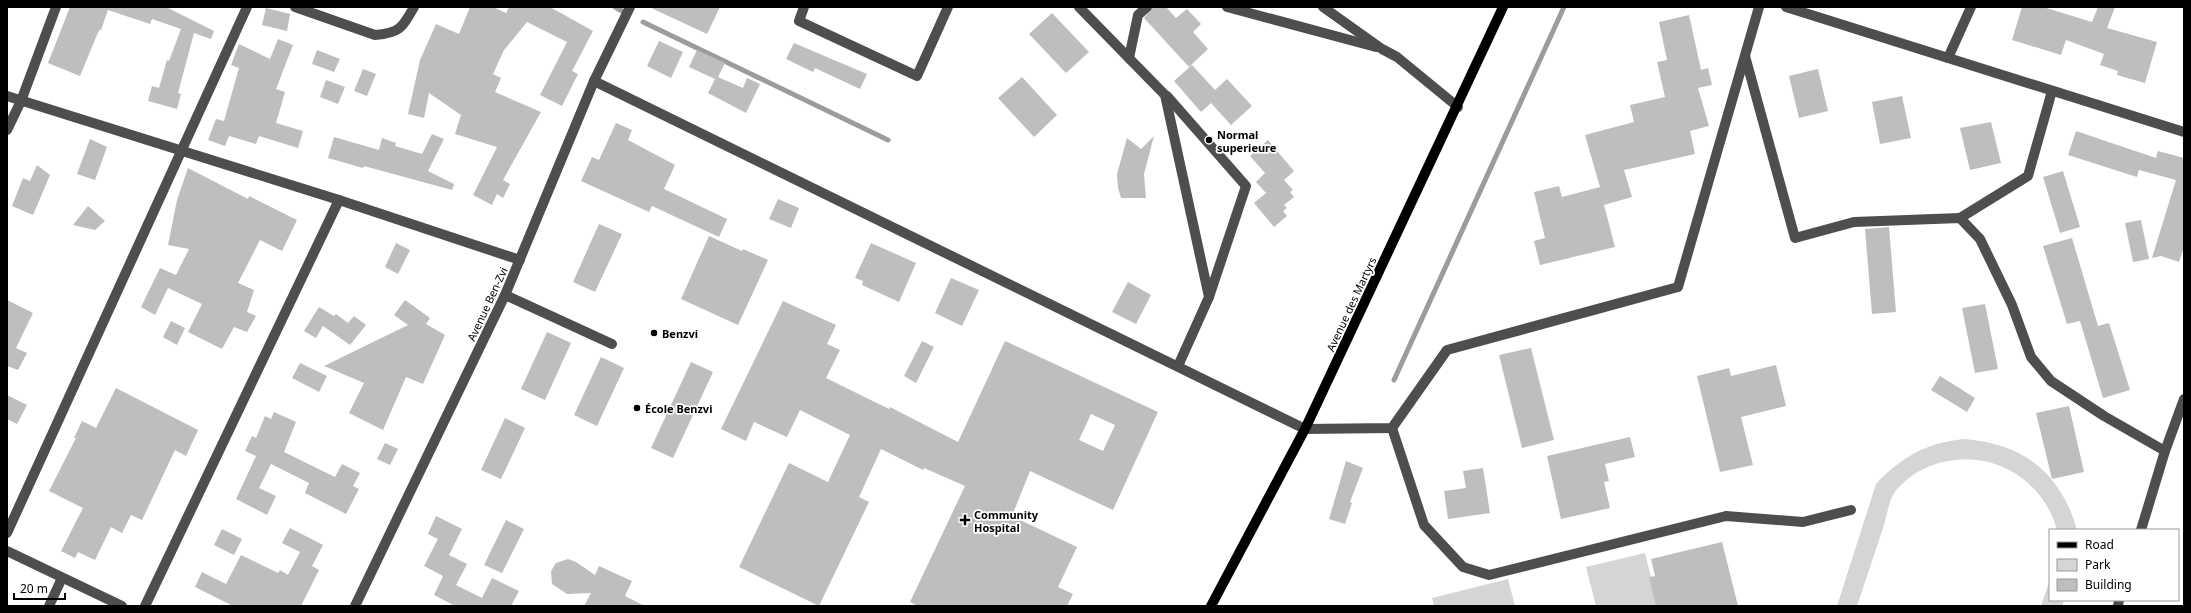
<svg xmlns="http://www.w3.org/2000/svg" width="2191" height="613" font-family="'Noto Sans',sans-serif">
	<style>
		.green { fill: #d5d5d5 }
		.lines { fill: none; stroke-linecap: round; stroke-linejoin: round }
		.stream { stroke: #9c9c9c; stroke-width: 5 }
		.building { fill: #bebebe; fill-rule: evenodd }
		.minor { stroke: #4e4e4e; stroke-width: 10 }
		.major { stroke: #000; stroke-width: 10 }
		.poi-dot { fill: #000; stroke: #fff; stroke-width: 1.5 }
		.labels { text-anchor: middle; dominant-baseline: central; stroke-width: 3.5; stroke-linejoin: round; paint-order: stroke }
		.poi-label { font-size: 11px; font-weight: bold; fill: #000; stroke: #fff; text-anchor: start }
		.street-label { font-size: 11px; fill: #000; stroke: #fff }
	</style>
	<rect width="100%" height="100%" fill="#fff"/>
	<!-- green -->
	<g class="green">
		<path d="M1965,439C2024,444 2061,473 2077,530H2057C2042,475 1984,445 1930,466C1917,471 1903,481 1894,493C1889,501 1887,515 1884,525C1875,552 1866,579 1857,606H1837L1876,484C1901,457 1928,442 1965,439Z"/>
		<path d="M1645,553L1658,606H1596L1586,567Z"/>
		<path d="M1508,579L1515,606H1434L1432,598Z"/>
		<path d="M2050,579V600H2064L2062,606H2041Z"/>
	</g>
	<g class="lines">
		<!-- stream -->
		<g class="stream">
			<path d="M615,7L622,11"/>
			<path d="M643,22L888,140"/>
			<path d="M1394,380L1564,7"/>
		</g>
	</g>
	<!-- building -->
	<g class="building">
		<path d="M70,7H166L214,31L211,39L194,33L178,93L181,94L177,109L148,101L152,86L159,88L167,60L169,61L181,29L152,19L150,24L108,10L101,30H99L80,76L48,63Z"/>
		<path d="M470,7H493L506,13L509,7H550L593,31L572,71L578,74L562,106L540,95L567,42L527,22L504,50L493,74L501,78L495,92L541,112L503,180L510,184L503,198L497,194L492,205L473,195L497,147L455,134L461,115L429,93L424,118L408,114L420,60L436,24L459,34Z"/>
		<path d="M649,7H720L707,34Z"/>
		<path d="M1153,7H1166L1176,18L1187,9L1201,24L1193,32L1208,49L1189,67L1144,18Z"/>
		<path d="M2022,7H2043L2092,22L2098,7H2115L2107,28L2157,42L2145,83L2117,75L2118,71L2100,65L2104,54L2066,40L2061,55L2012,40Z"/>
		<path d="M266,8L290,14L287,31L262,25Z"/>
		<path d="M1052,13L1089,52L1066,73L1029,34Z"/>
		<path d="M1689,15L1701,70L1708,68L1712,85L1698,88L1709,126L1690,131L1695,154L1624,170L1632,197L1604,205L1615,247L1540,265L1534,241L1545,238L1534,192L1559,186L1562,197L1600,187L1585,135L1634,122L1630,105L1665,97L1657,62L1667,60L1659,22Z"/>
		<path d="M278,39L293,45L276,89L285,92L276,123L303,131L298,148L259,136L256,144L229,136L225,146L208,140L216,119L224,121L239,68L231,65L239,44L270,59Z"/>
		<path d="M659,41L683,52L671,78L647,66Z"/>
		<path d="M794,43L867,74L860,89L815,68L813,72L786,59Z"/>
		<path d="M317,50L340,59L334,72L312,64Z"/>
		<path d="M697,50L725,63L718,77L743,88L747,78L760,84L746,113L708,93L715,79L689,67Z"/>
		<path d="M1192,65L1215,90L1227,79L1252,106L1231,125L1211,103L1201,112L1174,81Z"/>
		<path d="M363,69L376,74L367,96L354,91Z"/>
		<path d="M1818,69L1828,111L1799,118L1789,76Z"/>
		<path d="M1022,77L1057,115L1034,137L998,98Z"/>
		<path d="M326,80L345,87L338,104L320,97Z"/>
		<path d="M1902,96L1911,138L1880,144L1872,102Z"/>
		<path d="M1991,122L2001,163L1970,170L1960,128Z"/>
		<path d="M616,123L632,130L628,140L675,165L664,189L727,219L719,237L652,206L649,212L581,181L592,157L599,160Z"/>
		<path d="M2076,131L2156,158L2158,151L2184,158V247L2179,262L2161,256L2152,258L2176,180L2139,170L2137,177L2068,155Z"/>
		<path d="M432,134L444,139L428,171L454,184L452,190L364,166L363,168L328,158L334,137L379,150L382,138L396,143L395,146L422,154Z"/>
		<path d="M1154,136L1144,174L1146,198H1121L1118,188L1117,174L1127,138L1141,149Z"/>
		<path d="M90,139L107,147L95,180L77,174Z"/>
		<path d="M1268,140L1294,171L1284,180L1293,190L1290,192L1294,197L1284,205L1287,208L1283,211L1287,216L1274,227L1254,203L1266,193L1256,182L1265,173L1250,156Z"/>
		<path d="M37,165L50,175L33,215L12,206L23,178L30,181Z"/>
		<path d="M188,168L248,199L249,196L297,220L282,251L260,240L238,283L254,290L247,312L256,316L247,332L234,327L222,349L188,332L202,304L168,288L155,315L141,307L160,268L176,275L189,249L168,245L177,200Z"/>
		<path d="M2063,171L2080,227L2060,233L2043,177Z"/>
		<path d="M778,199L799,208L791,228L769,219Z"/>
		<path d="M88,206L105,221L95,230L73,225Z"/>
		<path d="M2141,220L2149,259L2133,262L2125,223Z"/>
		<path d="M599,224L622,234L595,292L573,282Z"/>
		<path d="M1889,227L1896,312L1872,314L1865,229Z"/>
		<path d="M709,236L742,251L743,249L768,260L738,325L681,299Z"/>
		<path d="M2072,238L2098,326L2109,323L2130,390L2103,398L2080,321L2067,324L2043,246Z"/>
		<path d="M396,243L410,250L398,274L385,267Z"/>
		<path d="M871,243L916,263L899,302L862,285L863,281L855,278Z"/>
		<path d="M951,278L979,290L962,326L935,313Z"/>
		<path d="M1128,282L1151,295L1136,324L1112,312Z"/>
		<path d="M7,300L33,313L16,348L27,353L18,370L7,366Z"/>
		<path d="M405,300L430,318L426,324L445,335L423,384L406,377L383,430L349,413L364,383L324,366L408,325L394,315Z"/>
		<path d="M783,301L836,325L827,344L840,350L826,378L889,409L890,407L958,442L1005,341L1158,412L1113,510L1030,471L1012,516L1077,547L1058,587L1073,594L1067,606H918L910,602L965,486L924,468L923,470L881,449L859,497L869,502L819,606L739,567L789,463L828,482L850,435L800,410L787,437L754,422L746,441L721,429ZM1091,414L1115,425L1103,451L1079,440Z"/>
		<path d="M1985,304L1998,369L1975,373L1962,308Z"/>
		<path d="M319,307L334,316L336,314L348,323L354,316L366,325L350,345L323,326L316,338L304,331Z"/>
		<path d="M171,321L185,328L177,345L163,337Z"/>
		<path d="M547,332L571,343L545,400L521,389Z"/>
		<path d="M922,341L934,347L916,383L904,376Z"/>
		<path d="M1531,348L1554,440L1522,448L1499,355Z"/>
		<path d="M601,357L624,368L597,426L574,415Z"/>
		<path d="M691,362L713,372L673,458L651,448Z"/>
		<path d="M300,363L327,376L319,392L292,378Z"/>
		<path d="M1776,365L1786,406L1741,417L1753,465L1720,472L1697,376L1729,368L1731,376Z"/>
		<path d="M1940,376L1975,398L1967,412L1931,390Z"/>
		<path d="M116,388L198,430L186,456L175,450L142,520L131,515L122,533L111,527L95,560L78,552L75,558L61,551L83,508L49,491L76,438H74L82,421L96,428Z"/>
		<path d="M7,395L27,405L17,424L7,419Z"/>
		<path d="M2069,406L2084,472L2052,479L2036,413Z"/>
		<path d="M274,412L296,422L284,452L335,477L342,464L360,473L353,486L359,489L346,514L305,493L309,483L271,464L259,488L276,496L267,515L236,499L256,456L245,451L252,436L256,438L265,416L271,419Z"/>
		<path d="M505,418L525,428L501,479L481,470Z"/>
		<path d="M1630,437L1635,457L1605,464L1609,481L1604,482L1610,508L1561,519L1547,456Z"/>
		<path d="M385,443L398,449L390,465L377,459Z"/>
		<path d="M1346,461L1363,468L1350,502L1352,503L1345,524L1329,519Z"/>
		<path d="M1483,468L1490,513L1448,519L1444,491L1466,488L1463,471Z"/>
		<path d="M436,516L462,529L449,555L467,564L456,585L482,598L492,578L519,591L511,606H455L434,595L443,576L424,566L438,539L428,534Z"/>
		<path d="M506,520L524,529L502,573L484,565Z"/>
		<path d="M290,528L323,545L312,566L319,570L301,606H233L195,587L202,572L226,584L241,555L278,573L280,570L288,575L300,552L282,543Z"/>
		<path d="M222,529L242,539L234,555L214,545Z"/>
		<path d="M1722,542L1738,606H1656L1649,577L1655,576L1651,559Z"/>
		<path d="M568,559L576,562L595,575L599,566L632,581L625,596L645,606H584L591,593L567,594L552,584L551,571L556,563Z"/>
	</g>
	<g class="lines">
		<!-- minor -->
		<g class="minor">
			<path d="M295,7L375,35C400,33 402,28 414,7"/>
			<path d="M804,7L799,21L917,76L948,7"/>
			<path d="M1079,7L1165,95L1209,297L1178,366"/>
			<path d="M1227,7L1376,47"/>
			<path d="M1323,7L1382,49L1397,57L1458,107"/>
			<path d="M1786,7L2184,132"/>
			<path d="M1745,56L1795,238L1854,222L1960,218L1980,239L2012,305L2031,357L2051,381L2104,416L2165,451"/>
			<path d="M1129,58L1138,15L1147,7"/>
			<path d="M1948,58L1971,7"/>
			<path d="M594,81L1305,429L1392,428L1447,350L1678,287L1759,7"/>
			<path d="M7,96L339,200L520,260"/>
			<path d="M1167,96L1246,186L1209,297"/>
			<path d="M7,130L21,101L56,7"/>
			<path d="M1960,218L2028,176L2052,91"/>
			<path d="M505,295L612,344"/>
			<path d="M1392,428L1424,525L1463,567L1489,575L1726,516L1803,522L1851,510"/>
			<path d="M2141,530L2165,451L2184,399"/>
			<path d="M7,533L247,7"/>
			<path d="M7,551L122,606"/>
			<path d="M49,606L62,578"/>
			<path d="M145,606L339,200"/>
			<path d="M355,606L505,295L594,81L630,7"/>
			<path d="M2118,606L2119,600"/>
		</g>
		<!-- major -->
		<path class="major" d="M1211,606L1305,429L1503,7"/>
	</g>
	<!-- markers -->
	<g class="poi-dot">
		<circle cx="1209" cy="140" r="4"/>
		<circle cx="654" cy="333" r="4"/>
		<circle cx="637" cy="408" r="4"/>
		<path d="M963 514h4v4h4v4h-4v4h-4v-4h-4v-4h4z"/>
	</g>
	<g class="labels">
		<!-- poi labels -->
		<g class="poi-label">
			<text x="1217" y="134">Normal<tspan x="1217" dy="13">superieure</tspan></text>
			<text x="662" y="333">Benzvi</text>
			<text x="645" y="408">École Benzvi</text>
			<text x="974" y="514">Community<tspan x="974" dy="13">Hospital</tspan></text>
		</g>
		<!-- street labels -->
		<g class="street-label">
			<text transform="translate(487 304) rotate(-65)">Avenue Ben-Zvi</text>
			<text transform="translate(1351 304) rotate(-65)">Avenue des Martyrs</text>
		</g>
	</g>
	<!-- border -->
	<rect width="2191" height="613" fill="none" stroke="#000000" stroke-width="16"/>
	<!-- legend -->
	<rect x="2049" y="529" width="130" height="72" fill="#ffffff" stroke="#999999"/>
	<rect x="2057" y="542" width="20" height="6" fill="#000000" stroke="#999999"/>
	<text x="2085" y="549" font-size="12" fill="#000000">Road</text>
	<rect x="2057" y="559" width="20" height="12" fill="#d5d5d5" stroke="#999999"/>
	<text x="2085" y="569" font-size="12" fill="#000000">Park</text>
	<rect x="2057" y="579" width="20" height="12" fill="#bebebe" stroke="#999999"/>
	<text x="2085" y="589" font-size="12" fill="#000000">Building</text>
	<!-- scale -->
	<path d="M14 593v6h51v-6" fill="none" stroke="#000000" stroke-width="2"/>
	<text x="20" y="593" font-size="12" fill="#000000" stroke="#ffffff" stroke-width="3" paint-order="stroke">20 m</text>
</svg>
